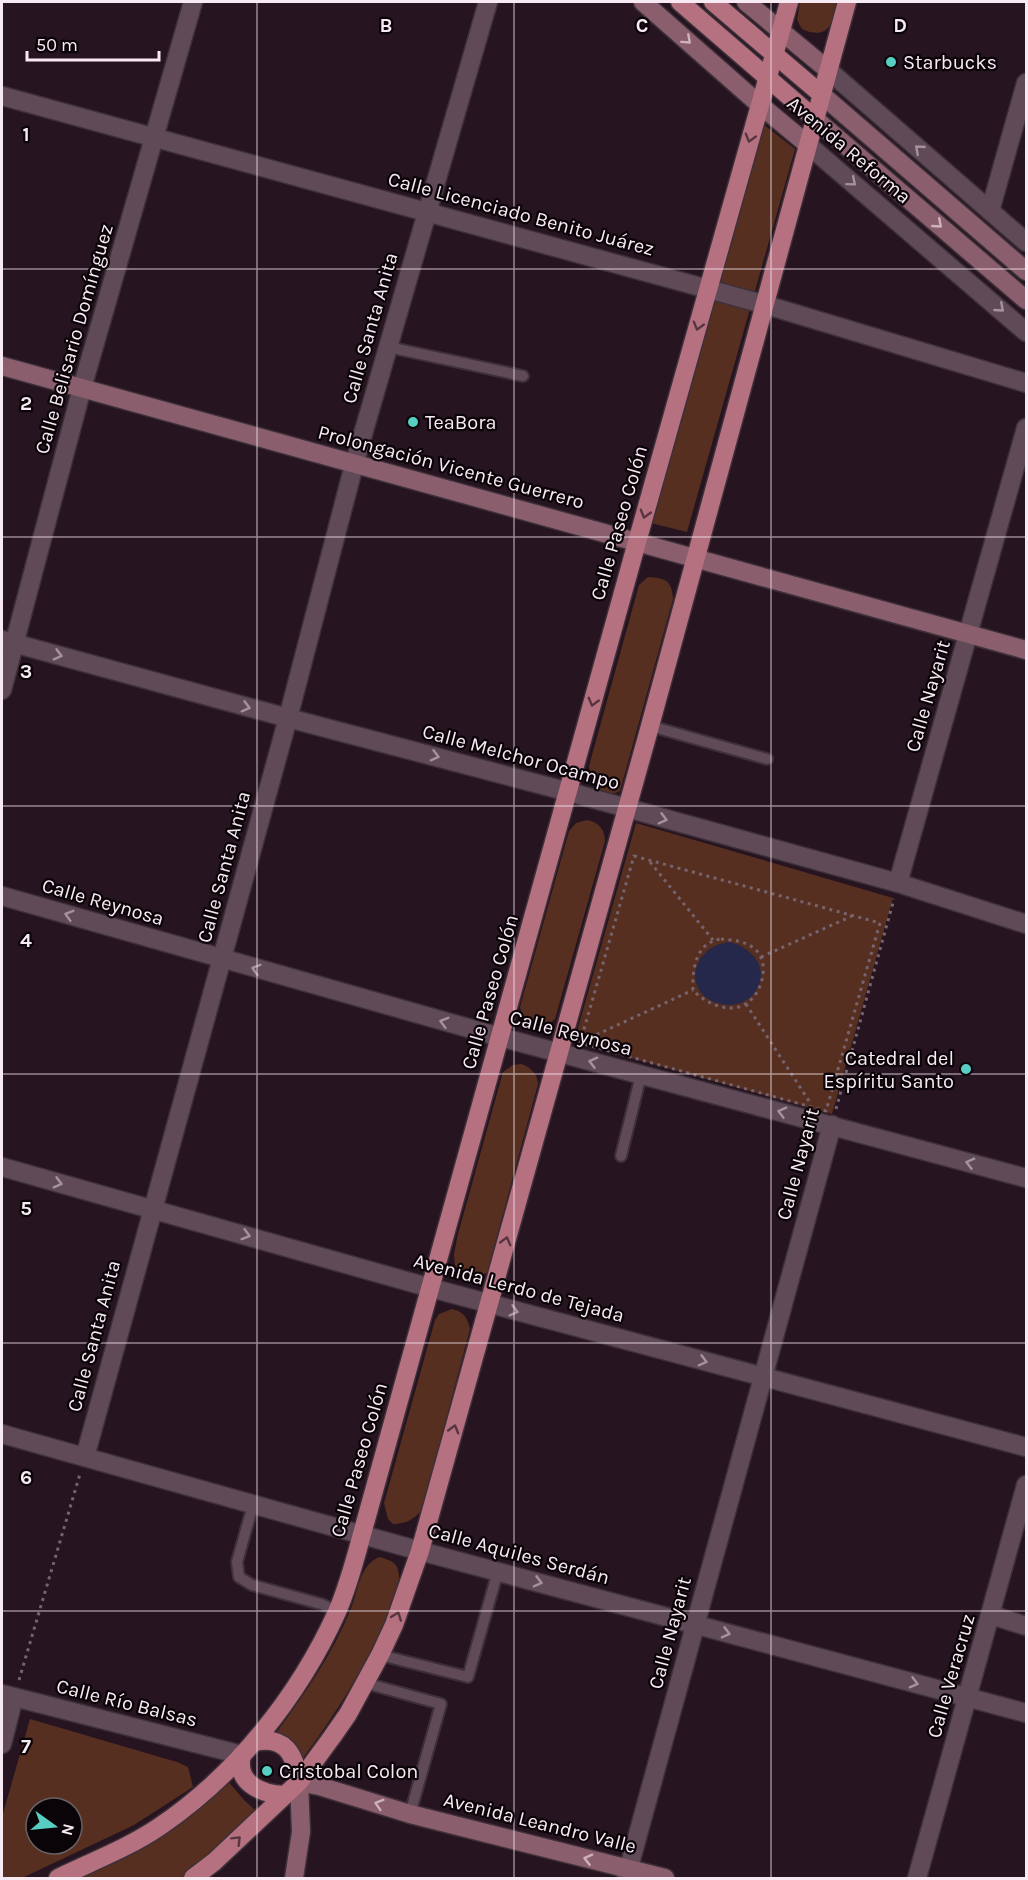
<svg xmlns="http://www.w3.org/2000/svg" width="1028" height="1880" font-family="Karla,sans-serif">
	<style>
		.green { fill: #572f20; fill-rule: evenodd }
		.water { fill: #25274b }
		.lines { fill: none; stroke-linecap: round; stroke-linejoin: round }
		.lane-casing { stroke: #3d3039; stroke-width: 14 }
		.street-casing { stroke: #3d3039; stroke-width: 21 }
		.secondary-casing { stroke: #3d3039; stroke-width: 21 }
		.primary-casing { stroke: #3d3039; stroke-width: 21 }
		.path { stroke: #75646f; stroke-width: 3; stroke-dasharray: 3 4.5; stroke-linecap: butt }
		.lane { stroke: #604a58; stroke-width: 10 }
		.street { stroke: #604a58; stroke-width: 18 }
		.secondary { stroke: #8a5e6c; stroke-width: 18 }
		.primary { stroke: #b57180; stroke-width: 18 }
		.oneway { stroke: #ccb2bd }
		.oneway2 { stroke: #57353e }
		.oneway3 { stroke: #a4929e }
		.grid { fill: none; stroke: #f8eaf3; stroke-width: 1.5; stroke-opacity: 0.55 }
		.poi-dot { fill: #57cec1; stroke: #0a0408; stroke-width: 2 }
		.labels { text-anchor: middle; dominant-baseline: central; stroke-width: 4.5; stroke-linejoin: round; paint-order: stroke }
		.poi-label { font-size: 20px; fill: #f8eaf3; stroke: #0a0408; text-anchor: start }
		.street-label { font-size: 20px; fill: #f8eaf3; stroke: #0a0408 }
		.grid-label { font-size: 20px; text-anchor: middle; font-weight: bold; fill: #f8eaf3; stroke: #0a0408; stroke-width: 4.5; stroke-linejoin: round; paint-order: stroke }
	</style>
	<rect width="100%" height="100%" fill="#261420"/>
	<!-- green -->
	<g class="green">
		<path d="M800,2H839C833,23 828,41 802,29L797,20Z"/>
		<path d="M758,120L795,149L687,532L651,523Z"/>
		<path d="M648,577C665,578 672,580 673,599L620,791C600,801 591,783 589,766L639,585Z"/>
		<path d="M587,820C600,823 604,829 605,841L555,1019L546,1027L528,1024L522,1015L520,1007L569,831L576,823Z"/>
		<path d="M636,823L893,898L832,1114L574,1042Z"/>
		<path d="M521,1064C530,1066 538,1075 538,1084L487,1273C474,1278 465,1275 455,1266L454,1254L458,1234L503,1072L513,1065Z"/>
		<path d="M452,1309C464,1312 467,1317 470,1329L422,1510C414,1519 406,1524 393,1524L388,1519L384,1503L435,1320L439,1314Z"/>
		<path d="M380,1557C388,1560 396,1561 398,1570C402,1584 393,1601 388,1614C366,1666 336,1714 302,1759L276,1733C304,1695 332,1655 350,1611C358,1593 359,1564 380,1557Z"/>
		<path d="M30,1719L177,1762L188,1767L193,1787L134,1825L22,1878H2V1817ZM36,1808H72V1844H36Z"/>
		<path d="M226,1779L245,1801L261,1815L193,1878H60Z"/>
	</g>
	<!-- water -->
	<path class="water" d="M730,942C752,948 770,968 756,991C749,1001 739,1005 728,1005C681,1002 687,946 730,942Z"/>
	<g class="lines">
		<!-- lane casing -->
		<g class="lane-casing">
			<g id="lane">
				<path d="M388,347L523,376"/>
				<path d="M650,726L767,759"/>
				<path d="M621,1156L641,1075"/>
				<path d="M253,1505L237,1562L239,1577L252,1585L321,1604L337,1611"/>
				<path d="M380,1655L468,1677L498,1571"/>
				<path d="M365,1683L441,1704L410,1814"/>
			</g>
		</g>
		<!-- street casing -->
		<g class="street-casing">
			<g id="street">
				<path d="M828,70L1026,242"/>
				<path d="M2,96L763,304L1026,383"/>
				<path d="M807,144L1026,332"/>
				<path d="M990,211L1026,83"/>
				<path d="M2,640L288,718L569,792L898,883L1026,924"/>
				<path d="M2,690L82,388L193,2"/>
				<path d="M898,883L1026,428"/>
				<path d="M2,896L500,1037L1026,1178"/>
				<path d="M2,1167L431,1288L1026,1447"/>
				<path d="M2,1434L420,1551L1026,1713"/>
				<path d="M85,1457L288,718L354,465L488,2"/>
				<path d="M991,1615L1026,1626"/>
				<path d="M2,1694L242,1755"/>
				<path d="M2,1744L14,1697"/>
				<path d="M626,1878L832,1125"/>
				<path d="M917,1878L1026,1485"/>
			</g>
		</g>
		<!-- secondary casing -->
		<g class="secondary-casing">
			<g id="secondary">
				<path d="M643,2L760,105L807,144"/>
				<path d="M746,2L828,70"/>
				<path d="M821,94L1026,271"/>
				<path d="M814,118L1026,300"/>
				<path d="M2,366L1026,650"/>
				<path d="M294,1878L301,1832L299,1782L319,1786L410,1814L665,1878"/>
			</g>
		</g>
		<!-- primary casing -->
		<g class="primary-casing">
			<g id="primary">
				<path d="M680,2L814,118"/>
				<path d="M713,2L821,94"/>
				<path d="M254,1742C286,1735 295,1755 299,1782"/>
				<path d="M242,1755C235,1783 261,1794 284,1795"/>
				<path d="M58,1878C91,1862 128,1848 159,1827C236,1775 299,1696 337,1612C348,1587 355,1560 362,1534L637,542L789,2"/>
				<path d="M193,1878L214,1862L299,1782L332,1737L348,1714L380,1655L394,1625L420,1551L650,726L847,2"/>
			</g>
		</g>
		<!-- path -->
		<g class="path">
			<path d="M634,856L880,923L826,1111L580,1043Z"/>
			<path d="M650,862L713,940"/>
			<path d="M721,939C733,940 746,941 756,950C770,964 762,993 747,1003C731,1015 704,1003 693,990C692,969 696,942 721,939Z"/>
			<path d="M761,957L852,916"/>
			<path d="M746,1004L809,1101"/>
			<path d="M583,1041L693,990"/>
			<path d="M836,1109L894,899"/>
			<path d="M19,1680L80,1474"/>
		</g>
		<!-- lane -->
		<use href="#lane" class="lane"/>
		<!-- street -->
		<use href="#street" class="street"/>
		<!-- secondary -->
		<use href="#secondary" class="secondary"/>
		<!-- primary -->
		<use href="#primary" class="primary"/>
	</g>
	<!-- one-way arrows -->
	<defs><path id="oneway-chevron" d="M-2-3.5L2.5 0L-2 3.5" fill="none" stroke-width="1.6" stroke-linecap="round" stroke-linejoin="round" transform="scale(1.5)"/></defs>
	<g class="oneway">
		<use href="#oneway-chevron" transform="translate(687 40) rotate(42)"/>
		<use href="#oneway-chevron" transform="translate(938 224) rotate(41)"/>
		<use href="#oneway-chevron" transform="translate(379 1804) rotate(-163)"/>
		<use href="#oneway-chevron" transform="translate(588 1859) rotate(-166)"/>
	</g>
	<g class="oneway2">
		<use href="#oneway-chevron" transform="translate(750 138) rotate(106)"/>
		<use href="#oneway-chevron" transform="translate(698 326) rotate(106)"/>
		<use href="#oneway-chevron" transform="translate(645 514) rotate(106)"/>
		<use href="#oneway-chevron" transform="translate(593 702) rotate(105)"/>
		<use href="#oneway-chevron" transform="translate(506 1241) rotate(-75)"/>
		<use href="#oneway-chevron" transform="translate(454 1429) rotate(-74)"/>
		<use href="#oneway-chevron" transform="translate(397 1616) rotate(-70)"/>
		<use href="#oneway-chevron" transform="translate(237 1840) rotate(-45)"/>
	</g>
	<g class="oneway3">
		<use href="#oneway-chevron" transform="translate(919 149) rotate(-139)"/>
		<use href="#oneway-chevron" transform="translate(852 182) rotate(40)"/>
		<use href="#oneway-chevron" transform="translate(1000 308) rotate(41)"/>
		<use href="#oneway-chevron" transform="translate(58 655) rotate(15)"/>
		<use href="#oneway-chevron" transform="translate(246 707) rotate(15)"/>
		<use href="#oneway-chevron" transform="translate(435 756) rotate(15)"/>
		<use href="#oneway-chevron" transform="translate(663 819) rotate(15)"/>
		<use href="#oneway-chevron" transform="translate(69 915) rotate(-164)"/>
		<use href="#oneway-chevron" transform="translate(256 969) rotate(-164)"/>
		<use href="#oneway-chevron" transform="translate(444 1022) rotate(-164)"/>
		<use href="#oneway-chevron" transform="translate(593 1062) rotate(-165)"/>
		<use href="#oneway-chevron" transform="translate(782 1112) rotate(-165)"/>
		<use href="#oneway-chevron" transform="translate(970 1163) rotate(-165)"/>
		<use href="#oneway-chevron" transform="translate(58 1183) rotate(15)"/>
		<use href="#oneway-chevron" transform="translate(246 1235) rotate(16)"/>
		<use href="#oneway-chevron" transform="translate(514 1311) rotate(15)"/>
		<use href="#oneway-chevron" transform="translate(703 1361) rotate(15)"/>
		<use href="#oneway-chevron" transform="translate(538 1582) rotate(15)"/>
		<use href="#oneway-chevron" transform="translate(726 1633) rotate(15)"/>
		<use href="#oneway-chevron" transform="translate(914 1683) rotate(15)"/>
	</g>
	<!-- grid -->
	<path class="grid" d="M257,2V1878M514,2V1878M771,2V1878M2,269H1026M2,537H1026M2,806H1026M2,1074H1026M2,1343H1026M2,1611H1026"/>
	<!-- markers -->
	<g class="poi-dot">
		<circle cx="891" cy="62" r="6"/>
		<circle cx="413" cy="422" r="6"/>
		<circle cx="966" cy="1069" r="6"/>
		<circle cx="267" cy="1771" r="6"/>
	</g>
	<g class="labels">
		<!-- poi labels -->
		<g class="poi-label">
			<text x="903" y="62">Starbucks</text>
			<text x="425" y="422">TeaBora</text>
			<text x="954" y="1058" text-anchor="end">Catedral del<tspan x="954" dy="23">Espíritu Santo</tspan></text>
			<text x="279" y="1771">Cristobal Colon</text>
		</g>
		<!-- street labels -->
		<g class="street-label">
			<text transform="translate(849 150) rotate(40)">Avenida Reforma</text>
			<text transform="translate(521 214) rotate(15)">Calle Licenciado Benito Juárez</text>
			<text transform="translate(370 328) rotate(-74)">Calle Santa Anita</text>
			<text transform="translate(74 339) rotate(-74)">Calle Belisario Domínguez</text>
			<text transform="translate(451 467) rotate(15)">Prolongación Vicente Guerrero</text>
			<text transform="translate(619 523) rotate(-74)">Calle Paseo Colón</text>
			<text transform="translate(928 696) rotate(-74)">Calle Nayarit</text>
			<text transform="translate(521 757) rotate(15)">Calle Melchor Ocampo</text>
			<text transform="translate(224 867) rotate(-75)">Calle Santa Anita</text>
			<text transform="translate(103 902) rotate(16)">Calle Reynosa</text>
			<text transform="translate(490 992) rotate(-74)">Calle Paseo Colón</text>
			<text transform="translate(571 1033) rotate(15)">Calle Reynosa</text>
			<text transform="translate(798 1164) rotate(-75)">Calle Nayarit</text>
			<text transform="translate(519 1288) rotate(15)">Avenida Lerdo de Tejada</text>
			<text transform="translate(94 1336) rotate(-75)">Calle Santa Anita</text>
			<text transform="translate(359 1460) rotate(-74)">Calle Paseo Colón</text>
			<text transform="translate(519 1554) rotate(15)">Calle Aquiles Serdán</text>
			<text transform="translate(670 1633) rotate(-75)">Calle Nayarit</text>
			<text transform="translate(951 1676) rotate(-74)">Calle Veracruz</text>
			<text transform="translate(127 1703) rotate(14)">Calle Río Balsas</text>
			<text transform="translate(540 1823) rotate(14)">Avenida Leandro Valle</text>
		</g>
	</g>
	<g class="grid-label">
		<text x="386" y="32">B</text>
		<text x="642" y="32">C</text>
		<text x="900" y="32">D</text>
		<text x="26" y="141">1</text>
		<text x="26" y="410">2</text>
		<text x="26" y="678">3</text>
		<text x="26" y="947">4</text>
		<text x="26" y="1215">5</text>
		<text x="26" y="1484">6</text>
		<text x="26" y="1753">7</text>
	</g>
	<!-- border -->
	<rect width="1028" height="1880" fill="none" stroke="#f8eaf3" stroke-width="6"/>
	<!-- north arrow -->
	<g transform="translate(54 1826) rotate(105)"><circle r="28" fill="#0a0408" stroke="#696066" stroke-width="1.5"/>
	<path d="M0-4.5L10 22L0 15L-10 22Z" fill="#57cec1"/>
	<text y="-9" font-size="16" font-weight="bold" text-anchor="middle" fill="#f8eaf3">N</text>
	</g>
	<!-- scale -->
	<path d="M27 51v9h132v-9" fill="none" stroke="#f8eaf3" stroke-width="3"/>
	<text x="36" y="51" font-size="18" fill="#f8eaf3" stroke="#0a0408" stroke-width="4.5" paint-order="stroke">50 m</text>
</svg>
